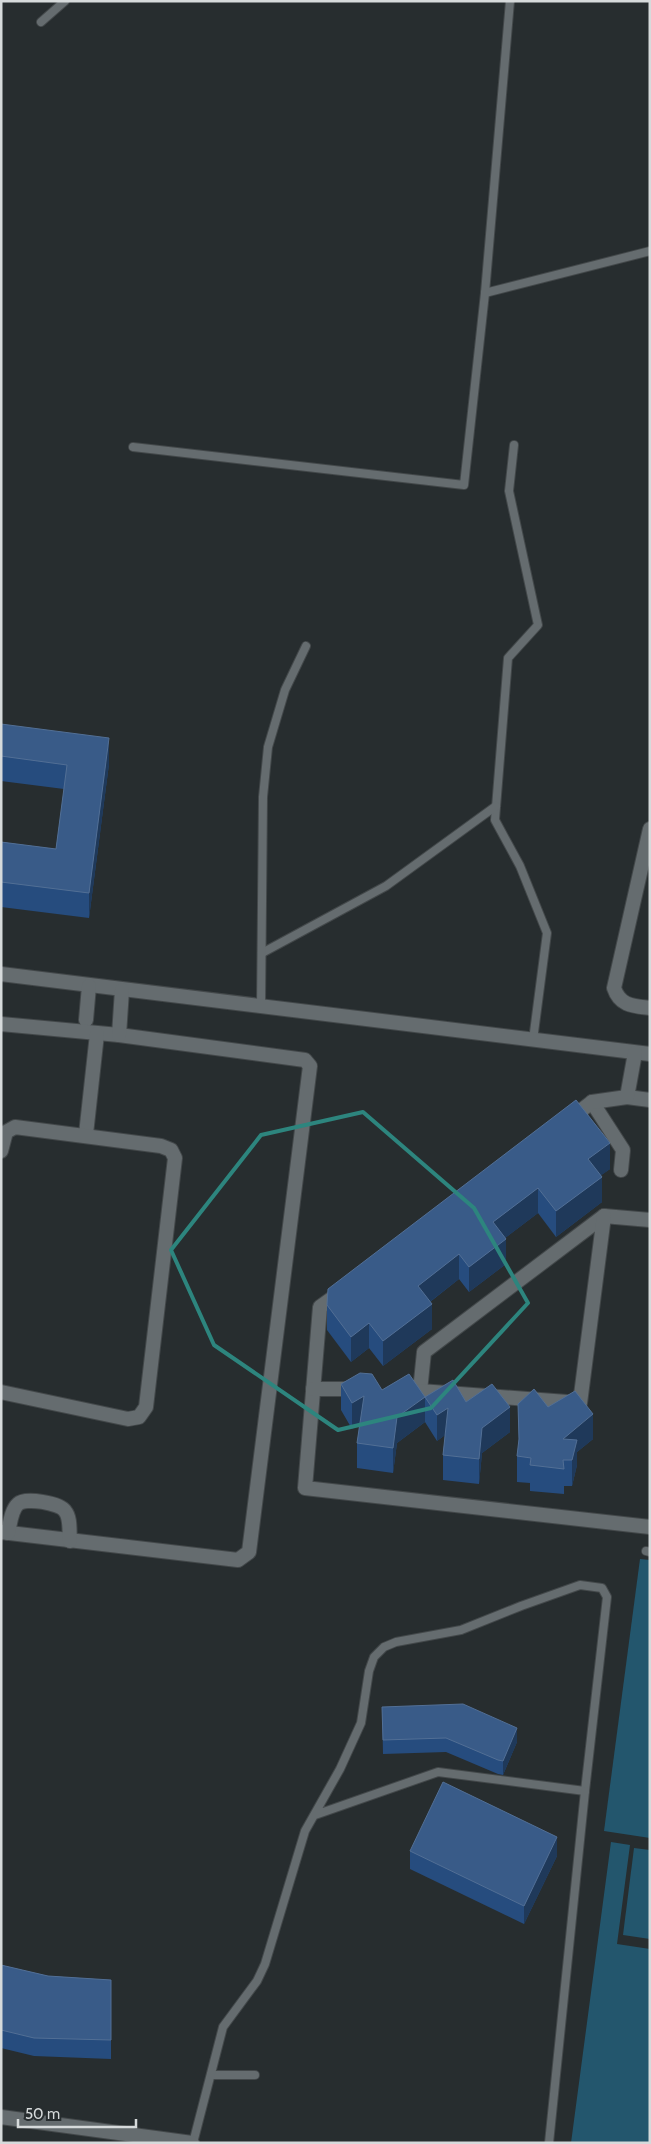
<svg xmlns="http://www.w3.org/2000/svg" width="651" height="2144" font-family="Cabin,sans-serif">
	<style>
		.green { fill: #23566d }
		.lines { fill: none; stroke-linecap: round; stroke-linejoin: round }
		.service-casing { stroke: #43484a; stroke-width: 10 }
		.minor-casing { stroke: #43484a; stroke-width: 16 }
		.service { stroke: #656c6f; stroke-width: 8 }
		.minor { stroke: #656c6f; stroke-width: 14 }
		.wall { fill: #264c7e }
		.shaded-wall { fill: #1f395a }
		.building { fill: #395b88; stroke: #526f95 }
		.marked { fill: none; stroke: #2d857e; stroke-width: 4; stroke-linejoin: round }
	</style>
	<rect width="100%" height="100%" fill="#272d2f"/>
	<!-- green -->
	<g class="green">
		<path d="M640,1559L650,1560V1838L604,1831Z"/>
		<path d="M611,1842L630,1845L617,1944L650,1949V2143H571Z"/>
		<path d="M634,1848L650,1850V1939L623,1935Z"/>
	</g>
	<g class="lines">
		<!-- service casing -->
		<g class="service-casing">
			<g id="service">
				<path d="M41,22L65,1"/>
				<path d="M485,293L650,251"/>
				<path d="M514,445L509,491L538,625L508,658L495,820L520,866L547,933L533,1040"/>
				<path d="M133,447L464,485L485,293L510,1"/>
				<path d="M262,953L386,886L496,806"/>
				<path d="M261,1007L263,797L268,747L285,690L306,646"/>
				<path d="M646,1551L650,1552"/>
				<path d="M211,2075H255"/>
				<path d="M193,2143L223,2027L257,1981L265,1964L305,1831L340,1769L361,1723L369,1671L374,1657L384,1647L396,1642L461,1630L521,1606L580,1585L602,1588L607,1597L585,1791L438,1772L315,1815"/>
				<path d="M549,2143L585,1791"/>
			</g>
		</g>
		<!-- minor casing -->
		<g class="minor-casing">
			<g id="minor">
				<path d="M650,829L614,988C620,1006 633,1006 650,1008"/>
				<path d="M1,974L650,1054"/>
				<path d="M86,1020L89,986"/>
				<path d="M1,1024L119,1035L305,1060L310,1066L249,1552L238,1560L1,1532"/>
				<path d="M119,1035L122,990"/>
				<path d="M627,1097L650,1100"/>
				<path d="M592,1102L623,1150L621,1170"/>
				<path d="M570,1119L592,1102L627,1097L635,1053"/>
				<path d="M86,1134L97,1034"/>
				<path d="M1,1151L6,1132L15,1127L161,1146L171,1150L175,1158L146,1407L139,1417L128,1419L1,1392"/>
				<path d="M341,1292L320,1307L305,1488L650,1527"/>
				<path d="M313,1389H360"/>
				<path d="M404,1390L420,1391L424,1352L604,1216L650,1220"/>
				<path d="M420,1391L580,1403L604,1216"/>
				<path d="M8,1533C10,1525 11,1510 18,1504C25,1497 60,1503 65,1511C71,1518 69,1532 70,1541"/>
				<path d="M1,2117L192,2143"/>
			</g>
		</g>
		<!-- service -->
		<use href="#service" class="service"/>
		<!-- minor -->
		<use href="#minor" class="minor"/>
	</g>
	<!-- wall -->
	<g class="wall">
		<path d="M1,724L109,764L89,918L1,907V842L56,849L64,789L1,781Z"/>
		<path d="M576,1100L610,1169L601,1175L602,1202L556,1237L538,1213L505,1238L506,1264L469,1292L459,1279L430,1302L432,1329L383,1366L369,1348L351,1362L327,1330V1305Z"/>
		<path d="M341,1384L382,1390L425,1422L397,1443L393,1473L357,1468V1443L360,1424L352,1429L341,1410Z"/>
		<path d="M425,1397L466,1402L510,1432L482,1453L479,1484L443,1480V1455L445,1435L437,1441L425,1422Z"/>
		<path d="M518,1404L593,1439L577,1452V1465L572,1486H564V1494L530,1491V1483L517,1482V1456L519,1445Z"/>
		<path d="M382,1707L517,1742L503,1775L498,1774L446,1752L383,1754Z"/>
		<path d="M410,1851L557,1856L524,1924L410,1869Z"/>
		<path d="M1,1965L48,1976L111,1980V2059L34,2056L1,2048Z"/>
	</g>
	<!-- shaded-wall -->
	<g class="shaded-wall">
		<path d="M109,738V764L89,918V893Z"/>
		<path d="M610,1143V1169L588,1185V1159Z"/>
		<path d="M602,1177V1202L556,1237V1211Z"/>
		<path d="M538,1188V1213L493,1247V1222Z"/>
		<path d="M506,1239V1264L469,1292V1267Z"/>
		<path d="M459,1254V1279L418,1311V1286Z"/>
		<path d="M432,1304V1329L383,1366V1341Z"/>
		<path d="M369,1323V1348L351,1362V1337Z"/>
		<path d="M364,1396V1422L352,1429V1403Z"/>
		<path d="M425,1397V1422L397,1443L393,1473V1448L397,1417Z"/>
		<path d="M510,1407V1432L482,1453L479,1484V1459L482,1428Z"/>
		<path d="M448,1408V1433L437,1441V1415Z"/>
		<path d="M593,1414V1439L577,1452V1465L572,1486V1460L563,1439Z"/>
		<path d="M517,1728V1742L503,1775V1761Z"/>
		<path d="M557,1837V1856L524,1924V1906Z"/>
	</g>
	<!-- building -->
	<g class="building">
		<path d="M1,724L109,738L89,893L1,882V842L56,849L67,765L1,756Z"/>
		<path d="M576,1100L610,1143L588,1159L602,1177L556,1211L538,1188L493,1222L506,1239L469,1267L459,1254L418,1286L432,1304L383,1341L369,1323L351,1337L327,1305L328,1289Z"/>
		<path d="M360,1373L372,1374L382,1390L409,1374L425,1397L397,1417L393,1448L357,1443L364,1396L352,1403L341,1384Z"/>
		<path d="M453,1380L466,1402L492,1384L510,1407L482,1428L479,1459L443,1455L448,1408L437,1415L425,1397Z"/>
		<path d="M534,1389L548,1407L575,1391L593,1414L563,1439L577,1440L572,1460H563L564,1469L530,1465L531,1458L517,1456L519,1439L518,1404Z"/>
		<path d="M463,1704L517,1728L503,1761L498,1760L446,1738L383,1740L382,1707Z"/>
		<path d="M443,1782L557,1837L524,1906L410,1851Z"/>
		<path d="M1,1965L48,1976L111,1980V2040L34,2038L1,2030Z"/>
	</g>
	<!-- marked area -->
	<path class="marked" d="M363,1112L474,1208L528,1303L431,1408L338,1430L214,1345L171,1250L261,1135Z"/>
	<!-- border -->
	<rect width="651" height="2144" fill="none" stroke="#d6dadb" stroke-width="5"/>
	<!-- scale -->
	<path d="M18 2119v8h118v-8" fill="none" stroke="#d6dadb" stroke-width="2.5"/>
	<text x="25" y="2119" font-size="15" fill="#d6dadb" stroke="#272d2f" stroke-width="4" paint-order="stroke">50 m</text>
</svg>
